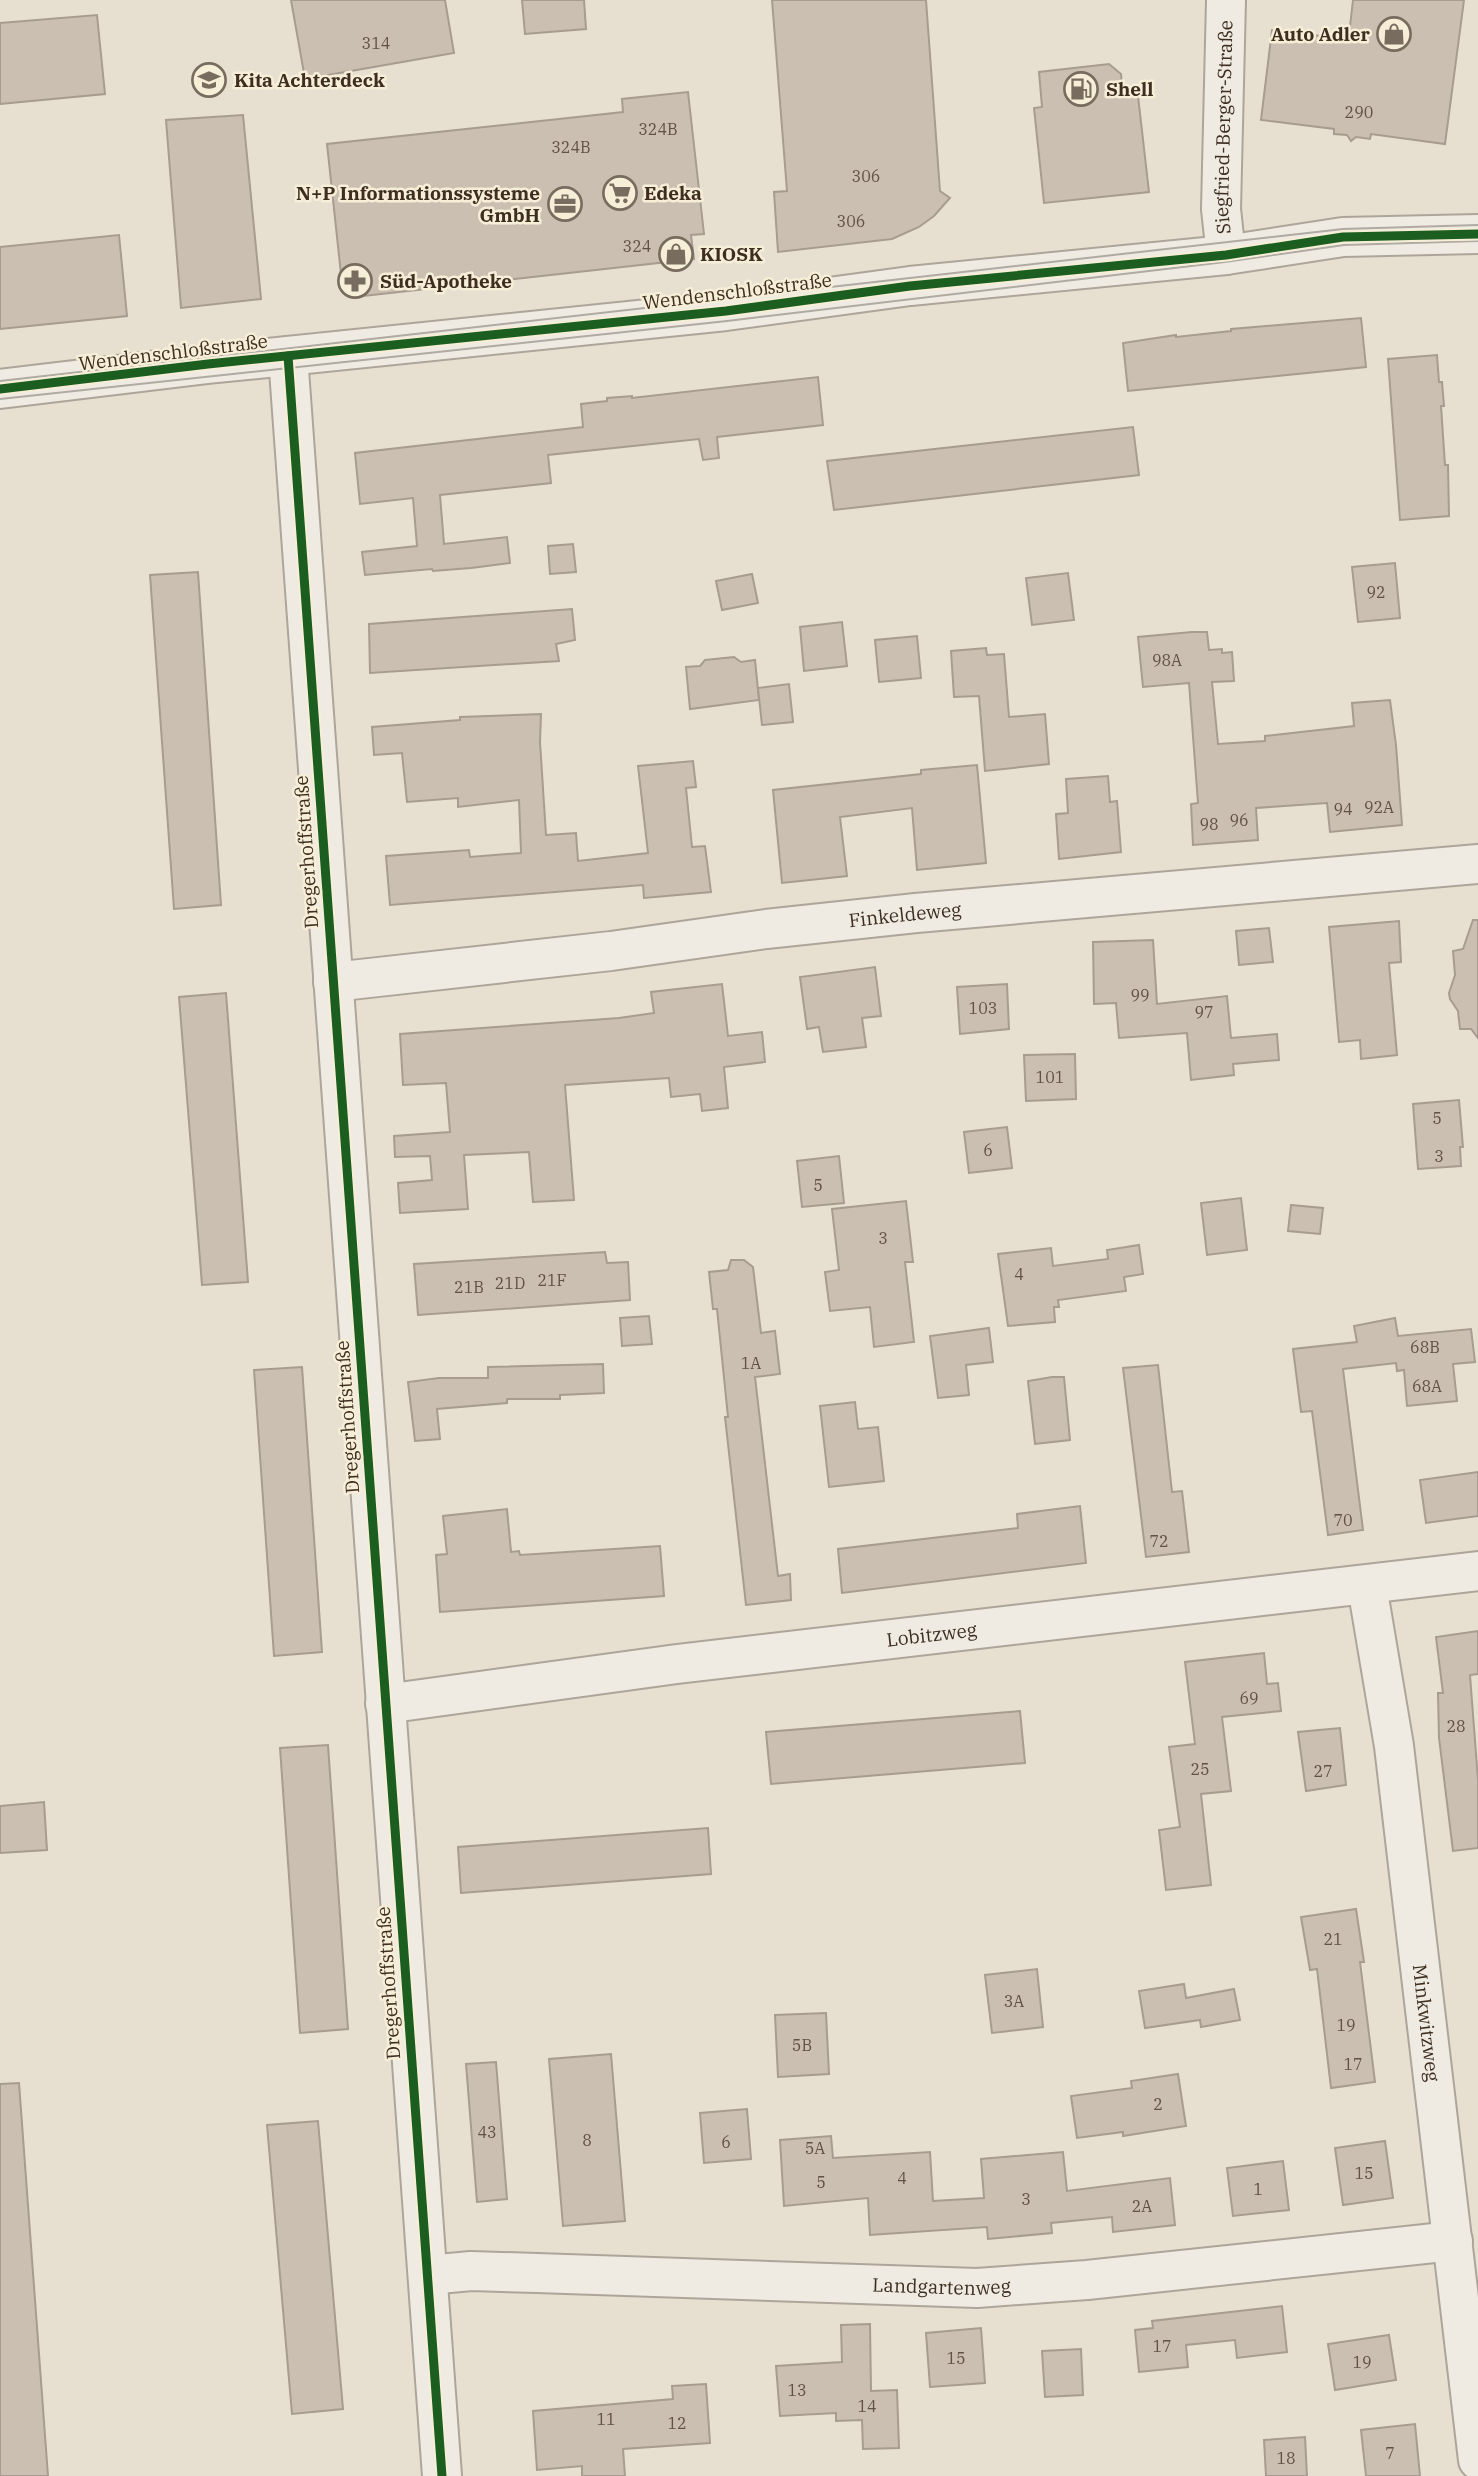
<svg xmlns="http://www.w3.org/2000/svg" width="1478" height="2476" font-family="'IBM Plex Serif',serif">
	<style>
		.building { fill: #cbbfb2; stroke: #a89c90; stroke-width: 2 }
		.lines { fill: none; stroke-linecap: round; stroke-linejoin: round }
		.street-casing { stroke: #ada599; stroke-width: 42 }
		.street { stroke: #efebe3; stroke-width: 38 }
		.tram { stroke: #afaaa2; stroke-width: 2 }
		.cycleway-casing { stroke: #f7eed8; stroke-width: 13 }
		.cycleway { stroke: #1b5e20; stroke-width: 9 }
		.labels { text-anchor: middle; dominant-baseline: central; stroke-width: 5; stroke-linejoin: round; paint-order: stroke }
		.number-label { font-size: 16px; fill: #605244 }
		.poi-label { font-size: 19px; font-weight: bold; fill: #3d2e20; stroke: #f7eed8; text-anchor: start }
		.street-label { font-size: 19px; fill: #3d2e20; stroke: #f7eed8 }
	</style>
	<rect width="100%" height="100%" fill="#e7e0d1"/>
	<!-- building -->
	<g class="building">
		<path d="M291,0H445L454,53L305,79Z"/>
		<path d="M522,0H584L586,29L525,34Z"/>
		<path d="M772,0H926L940,191L950,198L934,216L919,227L892,239L778,252L774,192L787,191Z"/>
		<path d="M1353,0H1464L1445,144L1371,134L1370,139L1356,137L1351,141L1347,135L1334,134V129L1261,120L1272,30L1346,39V35H1349Z"/>
		<path d="M97,15L105,94L0,104V23Z"/>
		<path d="M1109,64L1121,74L1123,98L1138,96L1149,192L1044,203L1034,108L1042,107L1039,72Z"/>
		<path d="M688,92L704,234L691,235L694,259L355,297L352,273L341,274L327,144L623,112L622,99Z"/>
		<path d="M243,115L261,299L181,308L166,120Z"/>
		<path d="M119,235L127,316L0,329V247Z"/>
		<path d="M1361,318L1366,367L1128,391L1123,343L1176,335V337L1231,331V329Z"/>
		<path d="M1437,355L1439,382H1442L1444,406H1441L1445,465H1448L1449,516L1400,520L1388,359Z"/>
		<path d="M818,377L823,425L717,437L719,458L703,460L699,439L548,455L551,483L440,495L444,544L507,537L510,563L471,568L433,571L432,569L365,575L362,552L417,546L413,498L360,504L355,453L583,427L581,404L607,401V398L632,396V398Z"/>
		<path d="M1133,427L1139,475L834,510L827,461Z"/>
		<path d="M573,544L576,572L550,574L548,546Z"/>
		<path d="M1395,563L1400,618L1358,622L1352,567Z"/>
		<path d="M198,572L221,905L174,909L150,575Z"/>
		<path d="M1068,573L1074,620L1032,625L1026,578Z"/>
		<path d="M752,574L758,603L722,610L716,581Z"/>
		<path d="M572,609L575,640L556,644L559,661L370,673L369,624Z"/>
		<path d="M842,622L847,666L804,671L800,627Z"/>
		<path d="M1192,632H1207L1209,650L1222,649V653L1232,652L1234,681L1212,682L1218,744L1265,741V736L1354,726L1352,703L1390,700L1396,745L1402,825L1330,832L1327,803L1256,808L1258,840L1193,845L1191,804L1198,803L1189,683L1143,687L1138,637Z"/>
		<path d="M917,636L921,678L879,682L875,640Z"/>
		<path d="M986,648L987,655L1004,654L1009,717L1045,714L1049,764L985,771L979,696L954,697L951,651Z"/>
		<path d="M734,657L741,662L755,660L759,700L690,709L686,667L700,666L705,660Z"/>
		<path d="M789,684L793,722L762,725L758,688Z"/>
		<path d="M541,714L540,742L546,835L576,833L578,861L648,853L638,766L693,761L696,787L686,788L692,847L705,846L711,892L644,898L643,885L390,905L386,856L469,850L470,857L521,853L519,800L458,807V798L407,802L402,753L374,755L372,727L460,720V717Z"/>
		<path d="M977,765L986,863L917,870L912,808L840,817L847,876L782,883L773,790L921,774V770Z"/>
		<path d="M1108,776L1110,802L1117,801L1121,852L1059,859L1056,814L1068,813L1066,779Z"/>
		<path d="M1473,920H1478V1038L1471,1029H1460L1458,1011L1450,999L1449,993L1455,975L1453,951L1463,949Z"/>
		<path d="M1399,921L1401,962L1389,963L1397,1055L1361,1059L1360,1040L1339,1042L1329,927Z"/>
		<path d="M1269,928L1273,962L1239,965L1236,931Z"/>
		<path d="M1153,940L1157,1004L1227,996L1231,1038L1277,1034L1279,1060L1233,1064L1234,1075L1191,1080L1187,1033L1119,1038L1116,1003L1094,1004L1093,942Z"/>
		<path d="M875,967L881,1016L862,1018L866,1047L823,1052L819,1027L807,1029L800,977Z"/>
		<path d="M722,984L728,1036L762,1032L765,1062L724,1067L728,1108L702,1111L700,1094L671,1097L669,1078L565,1085L574,1200L533,1202L529,1152L464,1155L468,1209L400,1213L398,1183L432,1180L430,1156L395,1157L394,1136L450,1132L446,1083L403,1085L400,1034L619,1018L654,1013L651,992Z"/>
		<path d="M1007,984L1009,1029L960,1034L957,987Z"/>
		<path d="M226,993L248,1282L202,1285L179,997Z"/>
		<path d="M1075,1054L1076,1099L1026,1101L1024,1055Z"/>
		<path d="M1459,1100L1463,1147H1460L1461,1166L1418,1169L1413,1104Z"/>
		<path d="M1007,1127L1012,1168L969,1173L964,1132Z"/>
		<path d="M839,1156L844,1203L802,1207L797,1161Z"/>
		<path d="M1241,1198L1247,1250L1207,1255L1201,1203Z"/>
		<path d="M906,1201L913,1262H905L914,1342L874,1347L870,1307L830,1311L825,1272L839,1270L832,1209Z"/>
		<path d="M1291,1205L1323,1208L1320,1234L1288,1231Z"/>
		<path d="M1139,1245L1143,1274L1124,1277L1126,1291L1058,1300L1059,1307H1054L1055,1322L1008,1326L998,1254L1051,1248L1053,1266L1108,1259L1107,1250Z"/>
		<path d="M605,1252L607,1263L628,1262L630,1300L418,1315L414,1264Z"/>
		<path d="M731,1260H744L753,1267L761,1333L775,1331L780,1374L755,1377L778,1576L790,1574L791,1600L746,1605L725,1417H728L717,1309H713L709,1272L728,1270Z"/>
		<path d="M649,1316L652,1344L622,1346L620,1318Z"/>
		<path d="M1395,1318L1398,1336L1471,1329L1475,1362L1453,1364L1457,1401L1407,1406L1404,1370L1397,1371L1396,1363L1343,1369L1363,1530L1328,1535L1312,1411L1301,1412L1293,1349L1357,1342L1354,1326Z"/>
		<path d="M989,1328L993,1362L966,1365L969,1395L938,1398L930,1336Z"/>
		<path d="M603,1364L604,1393L560,1395V1399H507V1403L437,1409L440,1439L415,1441L408,1382L439,1378H488V1367Z"/>
		<path d="M1158,1365L1172,1492L1182,1491L1189,1552L1146,1557L1123,1368Z"/>
		<path d="M302,1367L322,1652L274,1656L254,1370Z"/>
		<path d="M1052,1377H1064L1070,1440L1035,1444L1028,1381Z"/>
		<path d="M855,1402L858,1429L878,1427L884,1481L829,1487L820,1406Z"/>
		<path d="M1478,1472V1516L1426,1523L1420,1480Z"/>
		<path d="M1080,1506L1086,1563L842,1593L838,1549L1018,1528L1017,1514Z"/>
		<path d="M507,1509L511,1552L519,1551L520,1555L660,1546L664,1596L440,1612L436,1555L447,1554L443,1516Z"/>
		<path d="M1478,1631V1674L1470,1675L1478,1780V1848L1453,1851L1439,1738L1438,1693H1443L1436,1637Z"/>
		<path d="M1264,1653L1267,1684L1278,1683L1281,1711L1222,1717L1231,1791L1201,1794L1211,1885L1166,1890L1159,1830L1180,1827L1169,1747L1195,1744L1185,1662Z"/>
		<path d="M1020,1711L1025,1763L771,1784L766,1732Z"/>
		<path d="M1340,1728L1346,1785L1306,1791L1298,1732Z"/>
		<path d="M328,1745L348,2029L300,2033L280,1748Z"/>
		<path d="M44,1802L47,1850L0,1853V1806Z"/>
		<path d="M708,1828L711,1874L461,1893L458,1847Z"/>
		<path d="M1356,1909L1364,1962H1360L1375,2082L1331,2088L1317,1969L1310,1970L1301,1917Z"/>
		<path d="M1037,1969L1043,2027L992,2033L985,1975Z"/>
		<path d="M1184,1984L1186,1998L1234,1989L1240,2020L1201,2027L1200,2020L1145,2028L1139,1991Z"/>
		<path d="M826,2013L829,2074L778,2077L775,2015Z"/>
		<path d="M611,2054L625,2221L563,2226L549,2059Z"/>
		<path d="M496,2062L507,2199L477,2202L466,2064Z"/>
		<path d="M1178,2074L1186,2126L1123,2136V2132L1077,2138L1071,2096L1132,2088L1131,2081Z"/>
		<path d="M19,2083L48,2476H0V2084Z"/>
		<path d="M747,2109L751,2159L704,2163L700,2113Z"/>
		<path d="M318,2121L343,2409L292,2414L267,2125Z"/>
		<path d="M831,2136L833,2158L930,2152L933,2201L984,2198L981,2159L1063,2152L1067,2191L1170,2178L1175,2225L1113,2232L1112,2217L1051,2223L1052,2233L988,2239L987,2227L870,2235L868,2198L784,2206L780,2140Z"/>
		<path d="M1385,2141L1393,2198L1343,2205L1335,2148Z"/>
		<path d="M1283,2161L1289,2210L1233,2216L1227,2168Z"/>
		<path d="M1282,2306L1287,2352L1237,2358L1235,2340L1186,2345L1188,2367L1139,2372L1135,2330L1153,2328L1152,2321Z"/>
		<path d="M870,2324L871,2391L897,2390L899,2448L863,2449L862,2420L836,2421V2413L780,2416L776,2366L842,2362L841,2325Z"/>
		<path d="M981,2328L985,2383L930,2387L926,2333Z"/>
		<path d="M1389,2335L1396,2380L1335,2390L1328,2344Z"/>
		<path d="M1081,2349L1083,2395L1045,2397L1042,2351Z"/>
		<path d="M706,2384L710,2443L623,2449L625,2476H582V2466L537,2470L533,2411L673,2399L672,2386Z"/>
		<path d="M1415,2424L1420,2476H1366L1361,2430Z"/>
		<path d="M1305,2437L1307,2476H1266L1264,2440Z"/>
	</g>
	<g class="lines">
		<!-- street casing -->
		<g class="street-casing">
			<g id="street">
				<path id="s1" d="M1226,255L1221,209L1226,0"/>
				<path d="M288,356L442,2476"/>
				<path d="M0,389L208,364L726,311L910,286L1226,255L1343,237L1478,234"/>
				<path id="s2" d="M333,982L611,951L766,929L916,913L1478,864"/>
				<path id="s3" d="M1367,1586L1394,1746L1478,2460"/>
				<path id="s4" d="M385,1704L677,1664L1478,1571"/>
				<path id="s5" d="M428,2275L471,2271L537,2273L977,2288L1087,2280L1453,2241"/>
			</g>
		</g>
		<!-- street -->
		<use href="#street" class="street"/>
		<!-- tram -->
		<g class="tram">
			<path d="M0,381L1343,229L1478,225"/>
			<path d="M0,399L727,321L1225,262L1344,245L1478,241"/>
		</g>
		<!-- cycleway casing -->
		<g class="cycleway-casing">
			<g id="cycleway">
				<path d="M288,356L442,2476"/>
				<path d="M0,389L208,364L726,311L910,286L1226,255L1343,237L1478,234"/>
			</g>
		</g>
		<!-- cycleway -->
		<use href="#cycleway" class="cycleway"/>
	</g>
	<!-- icons -->
	<defs>
		<g id="shop-ring" transform="scale(1.75)"><circle r="9.5" fill="#f7eed8" stroke="#786c5e" stroke-width="1.5"/><path d="M-5-2.5h2.3a2.7 3.5 0 0 1 5.4 0H5L5.5 6h-11ZM-1.5-2.5h3a1.5 2.3 0 0 0-3 0Z" fill="#786c5e"/></g>
		<g id="school-ring" transform="scale(1.75)"><circle r="9.5" fill="#f7eed8" stroke="#786c5e" stroke-width="1.5"/><path d="M0-5L7-2L0 1L-7-2ZM-4 1L0 2.5L4 1V4Q0 6-4 4Z" fill="#786c5e"/></g>
		<g id="fuel-ring" transform="scale(1.75)"><circle r="9.5" fill="#f7eed8" stroke="#786c5e" stroke-width="1.5"/><path d="M-5.5-6h7V0h2V4h1.3V-2.5L3-4.5l.8-.8L6-3V5H2.5V1h-1V6h-7ZM-4.2-4.7v3.2H.2V-4.7Z" fill="#786c5e"/></g>
		<g id="supermarket-ring" transform="scale(1.75)"><circle r="9.5" fill="#f7eed8" stroke="#786c5e" stroke-width="1.5"/><path d="M-6-5.5h2.5l.6 2H6L4.5 2H-2.5L-4.4-4H-6ZM-1.5 3.2a1.3 1.3 0 1 0 .1 0ZM3 3.2a1.3 1.3 0 1 0 .1 0Z" fill="#786c5e"/></g>
		<g id="office-ring" transform="scale(1.75)"><circle r="9.5" fill="#f7eed8" stroke="#786c5e" stroke-width="1.5"/><path d="M-6-3h4V-5.5h4V-3h4V5H-6ZM-1-4.5V-3h2v-1.5ZM-6 0V1H6V0Z" fill="#786c5e"/></g>
		<g id="pharmacy-ring" transform="scale(1.75)"><circle r="9.5" fill="#f7eed8" stroke="#786c5e" stroke-width="1.5"/><path d="M-2-6h4v4h4v4h-4v4h-4v-4h-4v-4h4Z" fill="#786c5e"/></g>
	</defs>
	<g fill-rule="evenodd">
		<use href="#shop-ring" x="1394" y="34"/>
		<use href="#school-ring" x="209" y="80"/>
		<use href="#fuel-ring" x="1081" y="89"/>
		<use href="#supermarket-ring" x="620" y="193"/>
		<use href="#office-ring" x="565" y="204"/>
		<use href="#shop-ring" x="676" y="254"/>
		<use href="#pharmacy-ring" x="355" y="281"/>
	</g>
	<g class="labels">
		<!-- number labels -->
		<g class="number-label">
			<text x="376" y="43">314</text>
			<text x="1359" y="112">290</text>
			<text x="658" y="129">324B</text>
			<text x="571" y="147">324B</text>
			<text x="866" y="176">306</text>
			<text x="851" y="221">306</text>
			<text x="637" y="246">324</text>
			<text x="1376" y="592">92</text>
			<text x="1167" y="660">98A</text>
			<text x="1379" y="807">92A</text>
			<text x="1343" y="809">94</text>
			<text x="1239" y="820">96</text>
			<text x="1209" y="824">98</text>
			<text x="1140" y="995">99</text>
			<text x="983" y="1008">103</text>
			<text x="1204" y="1012">97</text>
			<text x="1050" y="1077">101</text>
			<text x="1437" y="1118">5</text>
			<text x="988" y="1150">6</text>
			<text x="1439" y="1156">3</text>
			<text x="818" y="1185">5</text>
			<text x="883" y="1238">3</text>
			<text x="1019" y="1274">4</text>
			<text x="552" y="1280">21F</text>
			<text x="510" y="1283">21D</text>
			<text x="469" y="1287">21B</text>
			<text x="1425" y="1347">68B</text>
			<text x="751" y="1363">1A</text>
			<text x="1427" y="1386">68A</text>
			<text x="1343" y="1520">70</text>
			<text x="1159" y="1541">72</text>
			<text x="1249" y="1698">69</text>
			<text x="1456" y="1726">28</text>
			<text x="1200" y="1769">25</text>
			<text x="1323" y="1771">27</text>
			<text x="1333" y="1939">21</text>
			<text x="1014" y="2001">3A</text>
			<text x="1346" y="2025">19</text>
			<text x="802" y="2045">5B</text>
			<text x="1353" y="2064">17</text>
			<text x="1158" y="2104">2</text>
			<text x="487" y="2132">43</text>
			<text x="587" y="2140">8</text>
			<text x="726" y="2142">6</text>
			<text x="815" y="2148">5A</text>
			<text x="1364" y="2173">15</text>
			<text x="902" y="2178">4</text>
			<text x="821" y="2182">5</text>
			<text x="1258" y="2189">1</text>
			<text x="1026" y="2199">3</text>
			<text x="1142" y="2206">2A</text>
			<text x="1162" y="2346">17</text>
			<text x="956" y="2358">15</text>
			<text x="1362" y="2362">19</text>
			<text x="797" y="2390">13</text>
			<text x="867" y="2406">14</text>
			<text x="606" y="2419">11</text>
			<text x="677" y="2423">12</text>
			<text x="1390" y="2453">7</text>
			<text x="1286" y="2458">18</text>
		</g>
		<!-- poi labels -->
		<g class="poi-label">
			<text x="1370" y="34" text-anchor="end">Auto Adler</text>
			<text x="234" y="80">Kita Achterdeck</text>
			<text x="1106" y="89">Shell</text>
			<text x="540" y="193" text-anchor="end">N+P Informationssysteme<tspan x="540" dy="22">GmbH</tspan></text>
			<text x="644" y="193">Edeka</text>
			<text x="700" y="254">KIOSK</text>
			<text x="380" y="281">Süd-Apotheke</text>
		</g>
		<!-- street labels -->
		<g class="street-label">
			<text stroke="none"><textPath href="#s1" startOffset="128">Siegfried-Berger-Straße</textPath></text>
			<text transform="translate(737 291) rotate(-7)">Wendenschloßstraße</text>
			<text transform="translate(173 352) rotate(-7)">Wendenschloßstraße</text>
			<text transform="translate(306 852) rotate(-94)">Dregerhoffstraße</text>
			<text stroke="none"><textPath href="#s2" startOffset="576">Finkeldeweg</textPath></text>
			<text transform="translate(347 1417) rotate(-94)">Dregerhoffstraße</text>
			<text stroke="none"><textPath href="#s4" startOffset="551">Lobitzweg</textPath></text>
			<text transform="translate(388 1983) rotate(-94)">Dregerhoffstraße</text>
			<text stroke="none"><textPath href="#s3" startOffset="441">Minkwitzweg</textPath></text>
			<text stroke="none"><textPath href="#s5" startOffset="514">Landgartenweg</textPath></text>
		</g>
	</g>
</svg>
